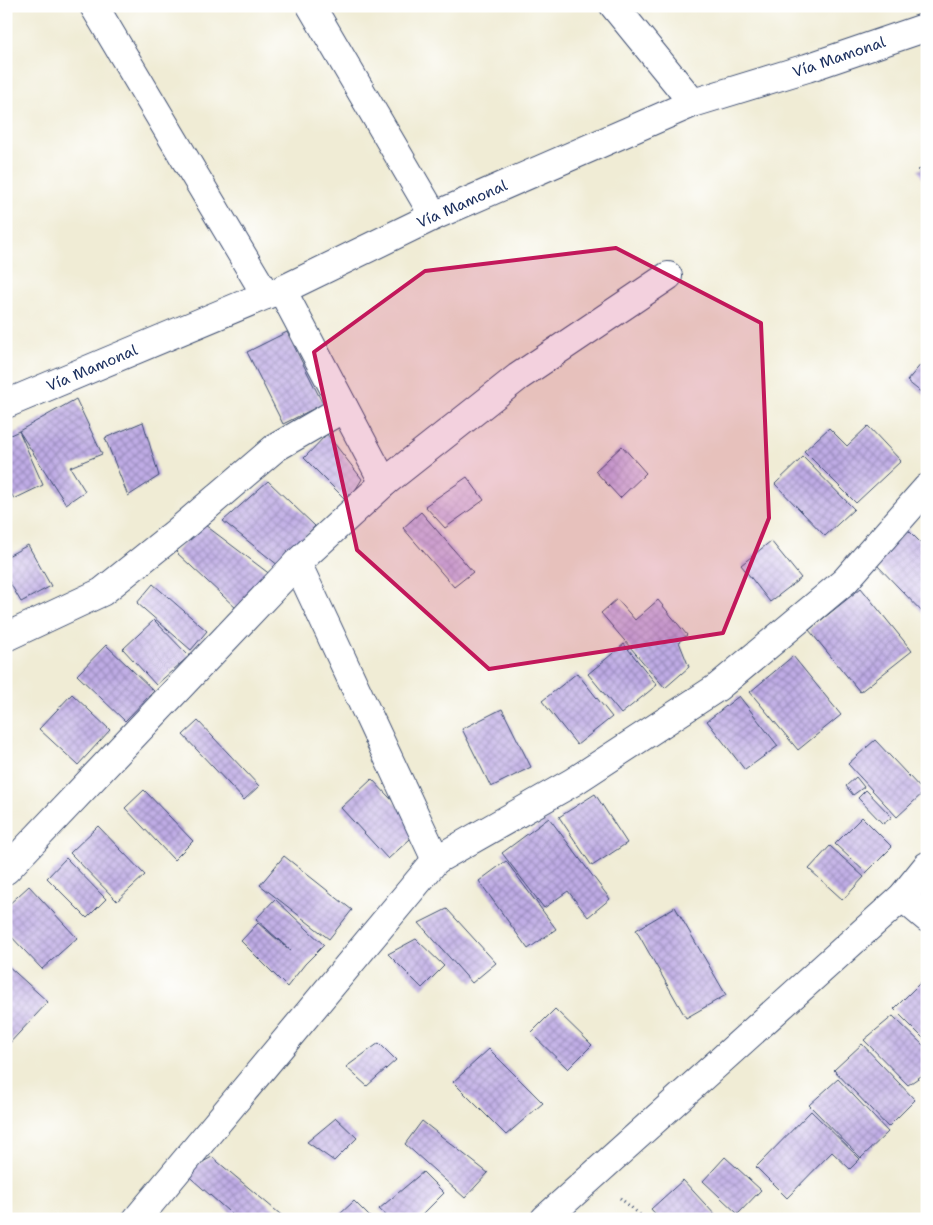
<svg xmlns="http://www.w3.org/2000/svg" width="933" height="1225" font-family="'Shantell Sans',sans-serif">
	<style>
		.building { fill: url(#building-cross-hatch) }
		.lines { fill: none; stroke-linecap: round; stroke-linejoin: round }
		.minor-casing { stroke: #3b4b70; stroke-width: 30 }
		.path { stroke: #3b4b70; stroke-width: 3; stroke-dasharray: 1 4; stroke-linecap: butt }
		.minor { stroke: #fff; stroke-width: 28 }
		.marked { fill: #c2185b; fill-opacity: 0.2; stroke: #c2185b; stroke-width: 4; stroke-linejoin: round }
		.labels { text-anchor: middle; dominant-baseline: central; stroke-width: 5; stroke-linejoin: round; paint-order: stroke }
		.street-label { font-size: 15px; fill: #1b2f5e; stroke: #fff }
	</style>
	<defs>
		<pattern id="building-cross-hatch" width="8" height="8" patternUnits="userSpaceOnUse" patternTransform="scale(1.25)"><rect width="8" height="8" fill="#bface5"/><path d="M0 0l8 8M0 8l8-8" fill="none" stroke="#9a8cbd"/></pattern>
	</defs>
	<rect width="100%" height="100%" fill="#fff"/>
	<filter id="ink" filterUnits="userSpaceOnUse"><feTurbulence type="fractalNoise" baseFrequency=".02" numOctaves="2"/><feDisplacementMap in="SourceGraphic" scale="10" xChannelSelector="R" yChannelSelector="G"/><feConvolveMatrix kernelMatrix="1 2 1 2 8 2 1 2 1" color-interpolation-filters="sRGB"/></filter>
	<filter id="wash" filterUnits="userSpaceOnUse"><feTurbulence type="fractalNoise" baseFrequency=".0096" numOctaves="4" result="noise"/><feDisplacementMap in="SourceGraphic" scale="20" xChannelSelector="R" yChannelSelector="G"/><feGaussianBlur stdDeviation="1.12" result="paint"/><feColorMatrix in="noise" values="0 0 0 0 0 0 0 0 0 0 0 0 0 0 0 0 0 1.4 0 .05"/><feComposite in="paint" operator="in"/></filter>
	<g filter="url(#wash)">
		<rect width="100%" height="100%" fill="#f0ecd5"/>
		<g id="blocks">
			<!-- building -->
			<g class="building">
				<path d="M927,166V187L918,170Z"/>
				<path d="M287,332L323,404L283,424L247,352Z"/>
				<path d="M927,357V397L907,381Z"/>
				<path d="M76,399L102,454L70,467L85,491L66,504L19,431Z"/>
				<path d="M143,422L159,476L128,496L105,438Z"/>
				<path d="M868,426L901,461L856,503L804,451L829,428L847,446Z"/>
				<path d="M19,431L43,485L14,499L6,482V437Z"/>
				<path d="M327,434L362,479L348,502L304,458Z"/>
				<path d="M622,446L646,473L620,498L595,471Z"/>
				<path d="M803,457L854,509L825,536L775,484Z"/>
				<path d="M467,477L484,500L445,528L425,506Z"/>
				<path d="M268,481L315,526L279,566L223,521Z"/>
				<path d="M421,512L473,572L454,587L403,528Z"/>
				<path d="M201,522L271,575L237,609L176,552Z"/>
				<path d="M907,529L927,549V617L874,562Z"/>
				<path d="M771,541L801,578L770,602L741,565Z"/>
				<path d="M28,545L51,586L21,602L6,576V557Z"/>
				<path d="M153,584L207,631L191,650L137,603Z"/>
				<path d="M861,588L912,651L860,692L809,630Z"/>
				<path d="M617,599L635,620L658,600L687,635L679,642L689,667L665,688L601,613Z"/>
				<path d="M154,620L189,656L156,685L123,649Z"/>
				<path d="M624,644L657,685L621,714L588,674Z"/>
				<path d="M106,645L154,691L125,721L77,675Z"/>
				<path d="M793,656L841,715L798,750L750,692Z"/>
				<path d="M577,673L612,717L577,745L542,701Z"/>
				<path d="M72,694L110,730L78,765L39,729Z"/>
				<path d="M739,696L778,746L745,770L707,721Z"/>
				<path d="M502,709L531,767L491,787L462,729Z"/>
				<path d="M198,721L259,786L244,800L183,735Z"/>
				<path d="M875,740L924,792L897,817L848,764Z"/>
				<path d="M856,777L864,787L853,795L846,786Z"/>
				<path d="M372,779L420,830L388,859L341,808Z"/>
				<path d="M144,790L193,841L174,860L125,808Z"/>
				<path d="M866,790L892,817L883,824L858,798Z"/>
				<path d="M595,794L627,843L592,866L559,817Z"/>
				<path d="M862,817L892,847L866,873L835,844Z"/>
				<path d="M549,818L610,899L588,917L568,891L544,908L502,853Z"/>
				<path d="M98,826L145,875L117,901L70,853Z"/>
				<path d="M830,846L864,877L843,900L809,869Z"/>
				<path d="M284,856L352,910L329,939L260,885Z"/>
				<path d="M66,858L106,899L87,918L47,878Z"/>
				<path d="M506,861L556,929L528,949L479,881Z"/>
				<path d="M29,886L77,938L42,969L6,931V907Z"/>
				<path d="M275,899L324,945L305,964L287,987L241,941L258,923L291,951L256,919Z"/>
				<path d="M675,907L726,995L686,1018L636,930Z"/>
				<path d="M447,909L496,963L472,983L419,923Z"/>
				<path d="M416,939L444,966L422,988L388,954Z"/>
				<path d="M6,964L48,1002L6,1047Z"/>
				<path d="M922,981L927,985V1042L894,1009Z"/>
				<path d="M555,1009L592,1045L568,1069L531,1033Z"/>
				<path d="M893,1016L927,1049V1072L908,1085L864,1040Z"/>
				<path d="M379,1043L396,1060L367,1086L346,1067Z"/>
				<path d="M862,1044L915,1100L888,1127L834,1070Z"/>
				<path d="M489,1049L543,1103L506,1135L453,1082Z"/>
				<path d="M838,1079L888,1132L861,1158L809,1105Z"/>
				<path d="M811,1111L860,1159L850,1169L832,1152L787,1198L756,1167Z"/>
				<path d="M336,1118L357,1138L334,1161L307,1142Z"/>
				<path d="M422,1121L488,1173L465,1198L405,1144Z"/>
				<path d="M212,1157L286,1219H237L184,1172Z"/>
				<path d="M725,1157L761,1190L738,1214L703,1181Z"/>
				<path d="M423,1172L444,1193L418,1219H390L379,1209Z"/>
				<path d="M683,1180L716,1216L712,1219H660L651,1209Z"/>
				<path d="M354,1201L372,1219H340L338,1216Z"/>
			</g>
		</g>
	</g>
	<g filter="url(#ink)">
		<use href="#blocks" fill-opacity="0" stroke="#3b4b70" stroke-width="1"/>
		<g class="lines">
			<!-- minor casing -->
			<g class="minor-casing">
				<g id="minor">
					<path d="M94,6L266,295"/>
					<path d="M311,6L434,216"/>
					<path d="M614,6L693,103"/>
					<path d="M282,290L384,483"/>
					<path d="M6,404L266,295L282,290L434,216L693,103L807,68L927,27"/>
					<path d="M297,563L436,860"/>
					<path d="M6,637L102,592L178,531L275,448L344,408"/>
					<path d="M6,870L297,563L384,483L518,377L668,276"/>
					<path d="M902,897L927,918"/>
					<path d="M137,1219L436,860L573,782L718,687L845,581L927,488"/>
					<path d="M545,1219L902,897L927,866"/>
				</g>
			</g>
			<!-- path -->
			<path class="path" d="M620,1198L645,1219"/>
			<!-- minor -->
			<use href="#minor" class="minor"/>
		</g>
	</g>
	<!-- marked area -->
	<path class="marked" d="M616,248L761,323L769,518L723,633L489,669L357,550L314,352L425,271Z"/>
	<g class="labels">
		<!-- street labels -->
		<g class="street-label">
			<text transform="translate(839 57) rotate(-19)">Vía Mamonal</text>
			<text transform="translate(462 204) rotate(-24)">Vía Mamonal</text>
			<text transform="translate(92 368) rotate(-23)">Vía Mamonal</text>
		</g>
	</g>
	<!-- margin -->
	<rect width="933" height="1225" fill="none" stroke="#fff" stroke-width="25"/>
</svg>
